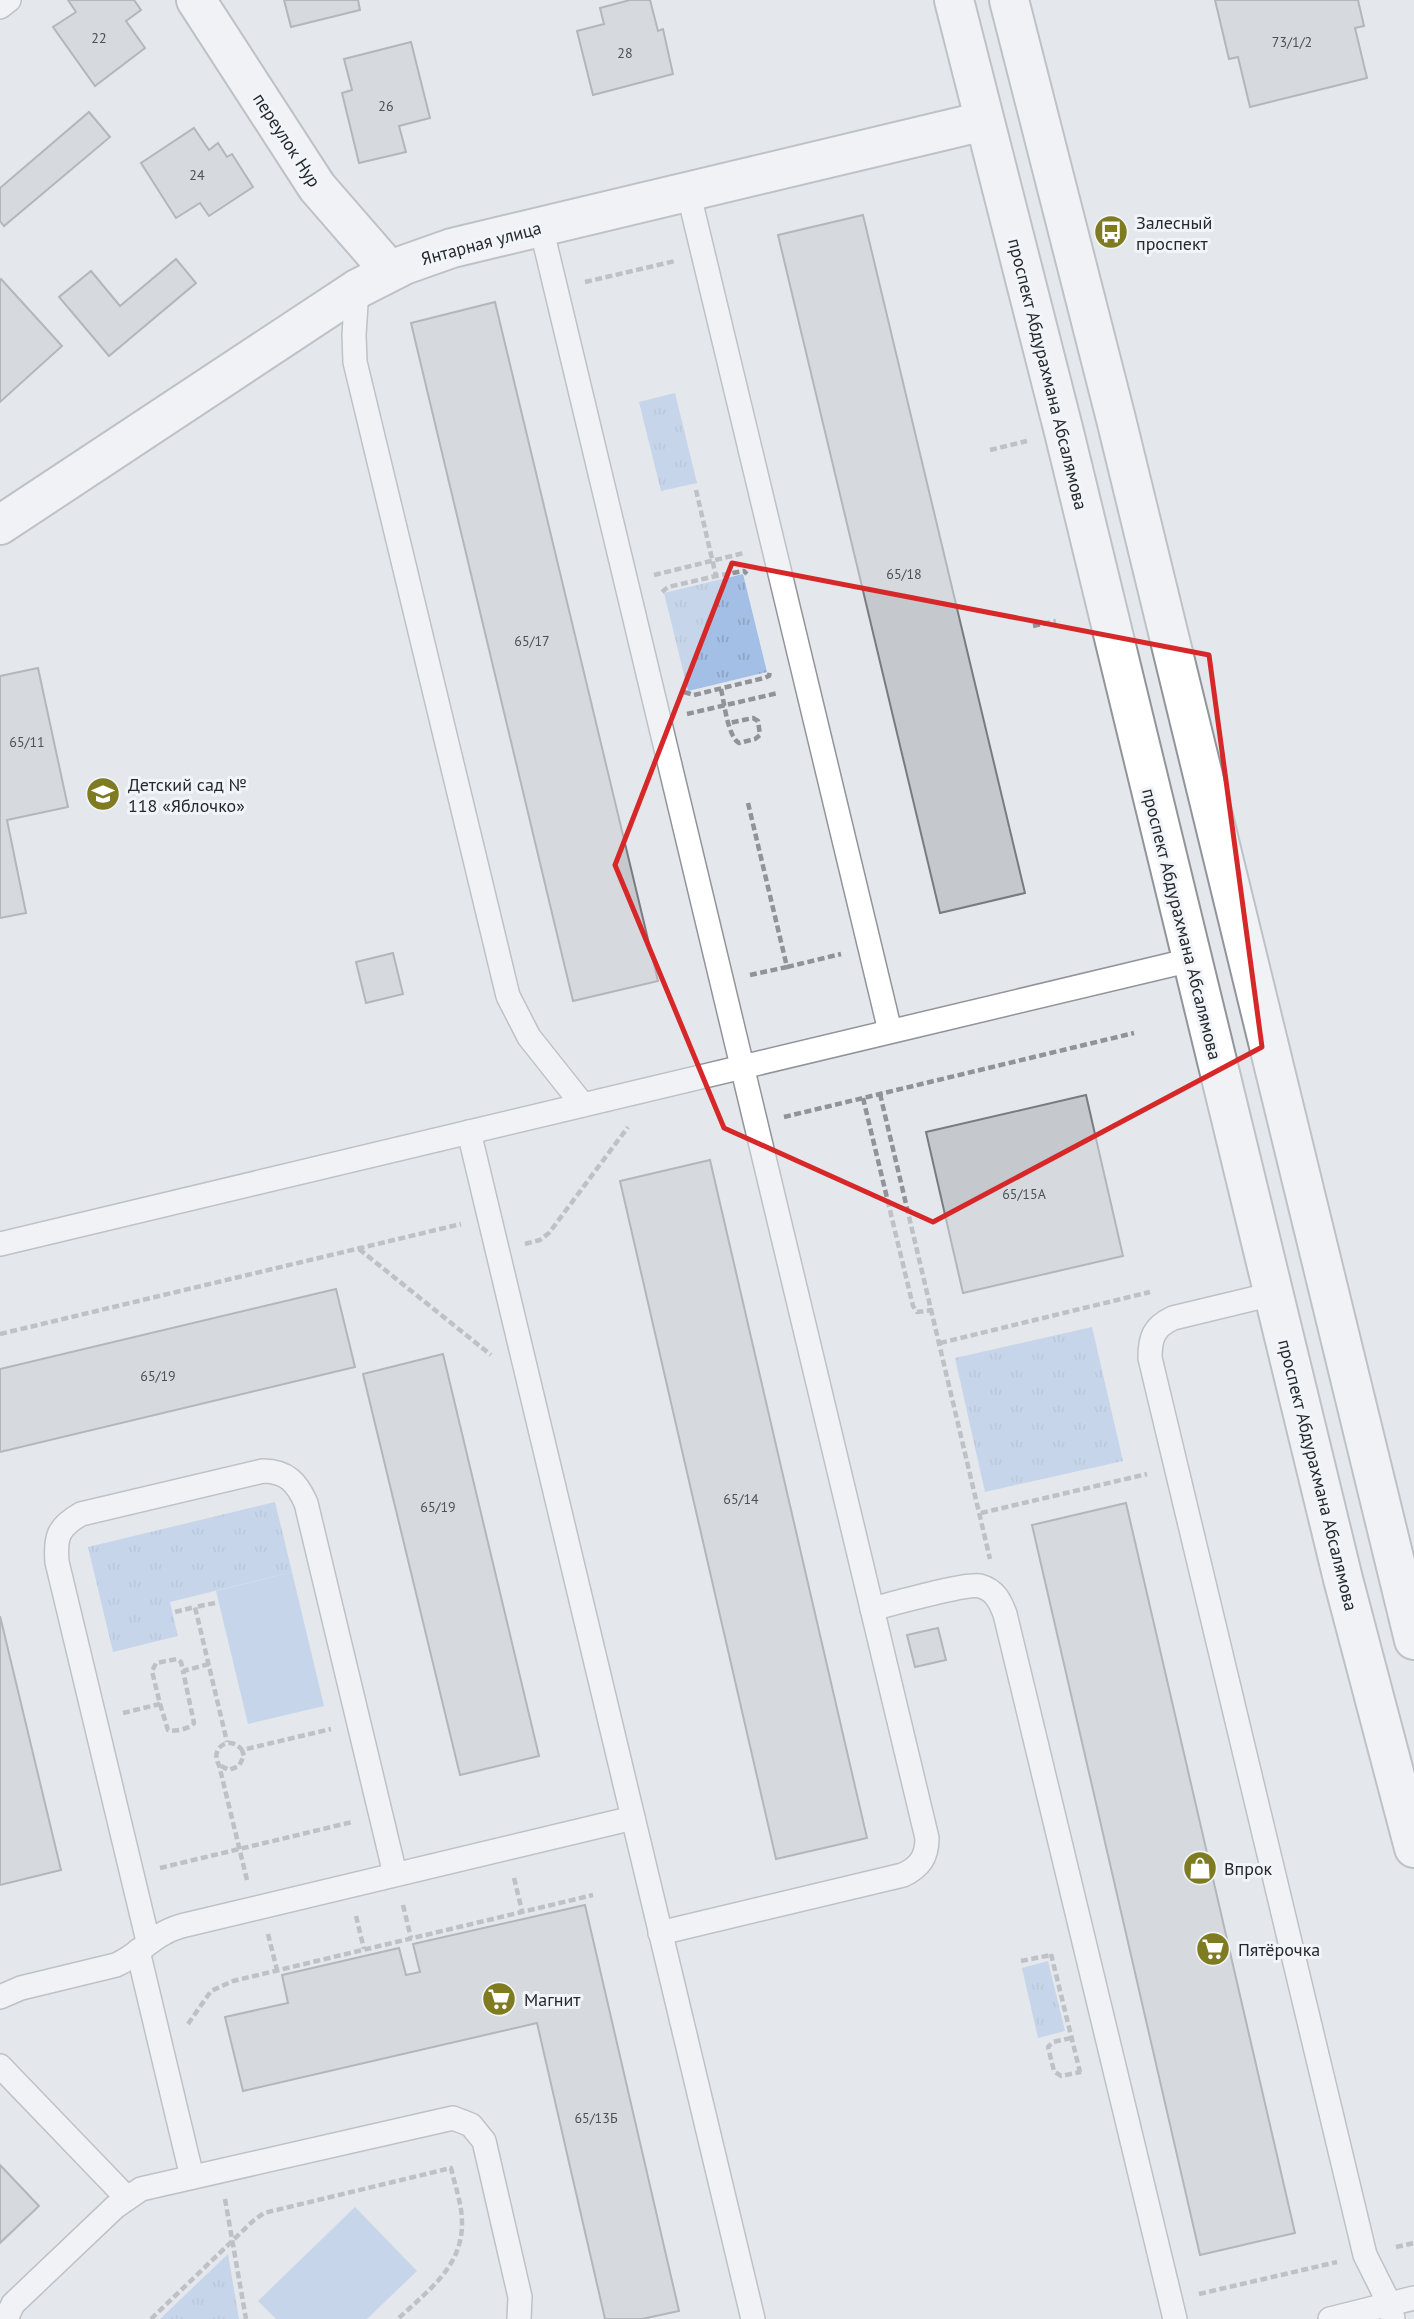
<svg xmlns="http://www.w3.org/2000/svg" width="1414" height="2319" font-family="'PT Sans',sans-serif">
	<style>
		.grass { fill: url(#grass-tufts) }
		.pitch { fill: #a3bfe5 }
		.building { fill: #c5c8cd; stroke: #787c80; stroke-width: 2 }
		.lines { fill: none; stroke-linecap: round; stroke-linejoin: round }
		.service-casing { stroke: #919499; stroke-width: 26 }
		.minor-casing { stroke: #919499; stroke-width: 42 }
		.secondary-casing { stroke: #919499; stroke-width: 42 }
		.path { stroke: #909397; stroke-width: 4.5; stroke-dasharray: 7 3.5; stroke-linecap: butt }
		.service { stroke: #fff; stroke-width: 23 }
		.minor { stroke: #fff; stroke-width: 38 }
		.secondary { stroke: #fff; stroke-width: 38 }
		.marked { fill: none; stroke: #d62828; stroke-width: 5; stroke-linejoin: round }
		.labels { text-anchor: middle; dominant-baseline: central; stroke-width: 6; stroke-linejoin: round; paint-order: stroke }
		.number-label { font-size: 14px; fill: #4e5053 }
		.street-label { font-size: 18px; fill: #26282a; stroke: #f1f5fa }
		.poi-label { font-size: 18px; fill: #26282a; stroke: #f1f5fa; text-anchor: start }
	</style>
	<defs>
		<pattern id="grass-tufts" width="24" height="20" patternUnits="userSpaceOnUse" patternTransform="scale(1.75)"><rect width="24" height="20" fill="#a3bfe5"/><path d="M3 7l-1-3M5 7V3M7 7l1-3M15 17l-1-3M17 17v-4M19 17l1-3" fill="none" stroke="#8ca4c5"/></pattern>
	</defs>
	<rect width="100%" height="100%" fill="#e4e8ed"/>
	<!-- grass -->
	<g class="grass">
		<path d="M675,393L697,483L661,491L639,402Z"/>
		<path d="M743,574L767,672L688,691L664,593Z"/>
		<path d="M1092,1327L1123,1461L985,1492L955,1358Z"/>
		<path d="M275,1502L292,1572L170,1602L178,1636L113,1652L88,1547Z"/>
		<path d="M1048,1961L1065,2031L1038,2038L1022,1968Z"/>
		<path d="M228,2254L239,2319H160Z"/>
	</g>
	<!-- pitch -->
	<g class="pitch">
		<path d="M292,1572L324,1706L248,1724L216,1591Z"/>
		<path d="M355,2207L417,2271L367,2319H276L258,2301Z"/>
	</g>
	<!-- building -->
	<g class="building">
		<path d="M68,0H134L141,10L126,21L145,48L95,86L53,27L76,12Z"/>
		<path d="M284,0H358L360,10L291,27Z"/>
		<path d="M630,0H650L658,31L663,29L673,74L593,95L577,31L604,24L600,8Z"/>
		<path d="M1215,0H1358L1364,26L1355,28L1367,78L1250,107L1238,57L1229,59Z"/>
		<path d="M411,42L430,118L399,126L406,152L359,163L342,93L352,90L344,59Z"/>
		<path d="M89,112L110,137L4,226L0,221V188Z"/>
		<path d="M194,128L209,150L218,143L227,157L232,154L253,187L209,216L200,203L176,218L141,163Z"/>
		<path d="M863,215L1025,893L940,913L778,235Z"/>
		<path d="M176,259L196,283L109,356L59,297L91,271L120,306Z"/>
		<path d="M1,279L62,346L0,402V280Z"/>
		<path d="M495,302L658,981L573,1001L411,323Z"/>
		<path d="M38,668L68,807L7,820L26,913L0,918V676Z"/>
		<path d="M393,953L403,994L366,1003L356,962Z"/>
		<path d="M1086,1095L1123,1256L963,1293L926,1132Z"/>
		<path d="M710,1160L867,1838L776,1859L620,1181Z"/>
		<path d="M336,1289L355,1367L0,1452V1369Z"/>
		<path d="M443,1354L539,1756L460,1775L363,1374Z"/>
		<path d="M1126,1503L1295,2233L1200,2255L1032,1525Z"/>
		<path d="M0,1616L61,1870L0,1885Z"/>
		<path d="M938,1628L946,1660L915,1667L907,1635Z"/>
		<path d="M585,1905L679,2311L642,2319H605L537,2023L243,2091L225,2017L288,2003L282,1975L399,1948L406,1975L420,1972L413,1944Z"/>
		<path d="M0,2165L39,2206L0,2243Z"/>
	</g>
	<g class="lines">
		<!-- service casing -->
		<g class="service-casing">
			<g id="service">
				<path d="M0,7L9,0"/>
				<path d="M688,191L890,1031"/>
				<path d="M541,227L927,1838C927,1857 920,1867 903,1875L660,1933"/>
				<path d="M357,289L354,335L355,362L508,996L529,1037L583,1105"/>
				<path d="M469,1132L753,2319"/>
				<path d="M0,1244L1191,960"/>
				<path d="M1273,1294L1173,1318C1154,1327 1150,1337 1150,1358L1365,2255L1390,2305L1393,2319"/>
				<path d="M872,1609C892,1604 965,1583 980,1586C995,1590 1000,1601 1005,1614L1175,2319"/>
				<path d="M148,1941L57,1562C55,1537 58,1527 81,1514L263,1471C287,1471 297,1483 306,1503L395,1874"/>
				<path d="M138,1951L192,2177"/>
				<path d="M0,1997L21,1988L116,1965C141,1954 151,1935 181,1926L633,1818"/>
				<path d="M0,2066L126,2197"/>
				<path d="M6,2319L13,2304L115,2207L141,2189L453,2118L471,2125L484,2141L520,2297L519,2319"/>
				<path d="M1330,2319L1414,2298"/>
			</g>
		</g>
		<!-- minor casing -->
		<g class="minor-casing">
			<g id="minor">
				<path d="M196,0L317,187L390,271"/>
				<path d="M0,525L357,289L404,265L452,248L984,121"/>
			</g>
		</g>
		<!-- secondary casing -->
		<g class="secondary-casing">
			<g id="secondary">
				<path d="M954,0L1064,432L1343,1579L1414,1848"/>
				<path d="M1009,0L1116,419L1414,1640"/>
			</g>
		</g>
		<!-- path -->
		<g class="path">
			<path d="M585,282L675,261"/>
			<path d="M990,450L1027,441"/>
			<path d="M696,490L716,576L744,571L747,574"/>
			<path d="M654,575L744,553"/>
			<path d="M662,592L668,587L716,576"/>
			<path d="M1033,626L1056,621"/>
			<path d="M721,689C724,702 728,737 739,743L755,739L760,735L758,721L753,718L729,723"/>
			<path d="M684,692L694,695L764,678L769,676L770,671"/>
			<path d="M687,714L778,693"/>
			<path d="M748,803L787,967L750,975"/>
			<path d="M787,967L841,954"/>
			<path d="M880,1094L990,1559"/>
			<path d="M863,1098L913,1306L917,1312L932,1310"/>
			<path d="M784,1117L1134,1033"/>
			<path d="M525,1244L540,1240L549,1233L628,1127"/>
			<path d="M359,1249L491,1355"/>
			<path d="M0,1334L461,1224"/>
			<path d="M940,1343L1150,1292"/>
			<path d="M981,1513L1147,1474"/>
			<path d="M215,1603L195,1607L227,1742"/>
			<path d="M175,1612L195,1607"/>
			<path d="M160,1704L168,1730C175,1732 189,1729 194,1723L183,1671"/>
			<path d="M123,1713L160,1704L152,1671L156,1663L177,1659L181,1662L183,1671L209,1664"/>
			<path d="M221,1766L229,1770L239,1766L244,1756L242,1750"/>
			<path d="M160,1868L352,1822"/>
			<path d="M514,1878L522,1911"/>
			<path d="M247,1880L219,1765C209,1748 230,1734 242,1750L331,1729"/>
			<path d="M403,1905L411,1938"/>
			<path d="M356,1916L364,1949"/>
			<path d="M268,1934L277,1970"/>
			<path d="M1051,1954L1080,2072L1084,2071"/>
			<path d="M1021,1961L1051,1955"/>
			<path d="M188,2024L211,1991L233,1981L593,1895"/>
			<path d="M1071,2038L1053,2042L1048,2047L1054,2071L1061,2076L1080,2072"/>
			<path d="M225,2199L246,2319"/>
			<path d="M1396,2247L1414,2243"/>
			<path d="M1199,2294L1337,2262"/>
			<path d="M151,2319L253,2221L264,2213L451,2168C455,2186 462,2204 462,2222C463,2267 427,2291 398,2319"/>
		</g>
		<!-- service -->
		<use href="#service" class="service"/>
		<!-- minor -->
		<use href="#minor" class="minor"/>
		<!-- secondary -->
		<use href="#secondary" class="secondary"/>
	</g>
	<!-- marked area -->
	<path d="M0 0H1414V2319H0ZM732,563L1209,655L1262,1047L933,1222L724,1128L615,865Z" fill="#e4e8ed" fill-opacity=".55" fill-rule="evenodd"/>
	<path class="marked" d="M732,563L1209,655L1262,1047L933,1222L724,1128L615,865Z"/>
	<!-- icons -->
	<defs>
		<g id="bus-disc" transform="scale(1.75)"><circle r="9.5" fill="#7e7b21" stroke="#f1f5fa"/><path d="M-5-6H5V4H4V6H2V4H-2V6H-4V4H-5ZM-3.5-4V0h7V-4ZM-3.5 1.2v1.5H-2V1.2ZM2 1.2v1.5H3.5V1.2Z" fill="#fff"/></g>
		<g id="school-disc" transform="scale(1.75)"><circle r="9.5" fill="#7e7b21" stroke="#f1f5fa"/><path d="M0-5L7-2L0 1L-7-2ZM-4 1L0 2.5L4 1V4Q0 6-4 4Z" fill="#fff"/></g>
		<g id="shop-disc" transform="scale(1.75)"><circle r="9.5" fill="#7e7b21" stroke="#f1f5fa"/><path d="M-5-2.5h2.3a2.7 3.5 0 0 1 5.4 0H5L5.5 6h-11ZM-1.5-2.5h3a1.5 2.3 0 0 0-3 0Z" fill="#fff"/></g>
		<g id="supermarket-disc" transform="scale(1.75)"><circle r="9.5" fill="#7e7b21" stroke="#f1f5fa"/><path d="M-6-5.5h2.5l.6 2H6L4.5 2H-2.5L-4.4-4H-6ZM-1.5 3.2a1.3 1.3 0 1 0 .1 0ZM3 3.2a1.3 1.3 0 1 0 .1 0Z" fill="#fff"/></g>
	</defs>
	<g fill-rule="evenodd">
		<use href="#bus-disc" x="1111" y="232"/>
		<use href="#school-disc" x="103" y="794"/>
		<use href="#shop-disc" x="1200" y="1868"/>
		<use href="#supermarket-disc" x="1213" y="1949"/>
		<use href="#supermarket-disc" x="499" y="1999"/>
	</g>
	<g class="labels">
		<!-- number labels -->
		<g class="number-label">
			<text x="99" y="38">22</text>
			<text x="1292" y="42">73/1/2</text>
			<text x="625" y="53">28</text>
			<text x="386" y="106">26</text>
			<text x="197" y="175">24</text>
			<text x="904" y="574">65/18</text>
			<text x="532" y="641">65/17</text>
			<text x="27" y="742">65/11</text>
			<text x="1024" y="1194">65/15А</text>
			<text x="158" y="1376">65/19</text>
			<text x="741" y="1499">65/14</text>
			<text x="438" y="1507">65/19</text>
			<text x="596" y="2118">65/13Б</text>
		</g>
		<!-- street labels -->
		<g class="street-label">
			<text transform="translate(287 140) rotate(57)">переулок Нур</text>
			<text transform="translate(481 243) rotate(-15)">Янтарная улица</text>
			<text transform="translate(1048 374) rotate(76)">проспект Абдурахмана Абсалямова</text>
			<text transform="translate(1182 924) rotate(76)">проспект Абдурахмана Абсалямова</text>
			<text transform="translate(1318 1475) rotate(76)">проспект Абдурахмана Абсалямова</text>
		</g>
		<!-- poi labels -->
		<g class="poi-label">
			<text x="1136" y="222">Залесный<tspan x="1136" dy="21">проспект</tspan></text>
			<text x="128" y="784">Детский сад №<tspan x="128" dy="21">118 «Яблочко»</tspan></text>
			<text x="1224" y="1868">Впрок</text>
			<text x="1238" y="1949">Пятёрочка</text>
			<text x="524" y="1999">Магнит</text>
		</g>
	</g>
</svg>
